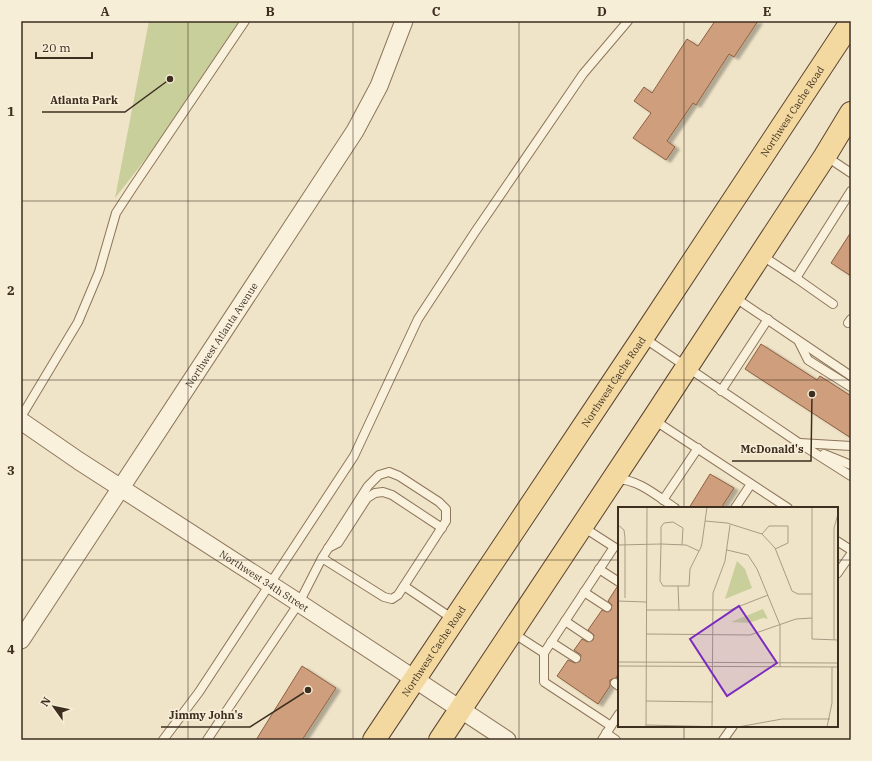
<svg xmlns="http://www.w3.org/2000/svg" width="872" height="761" font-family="'IBM Plex Serif',serif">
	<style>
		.green { fill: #c9cf9b }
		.building { fill: #cf9f7d; stroke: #8d5f41; filter: url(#shadow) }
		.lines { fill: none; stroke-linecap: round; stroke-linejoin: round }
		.service-casing { stroke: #8d765c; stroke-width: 10 }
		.minor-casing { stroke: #8d765c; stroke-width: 19 }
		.primary-casing { stroke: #5b4430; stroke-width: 24 }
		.service { stroke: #faf1dc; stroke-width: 8 }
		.minor { stroke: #faf1dc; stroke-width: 17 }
		.primary { stroke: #f3d9a0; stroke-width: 22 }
		.grid { fill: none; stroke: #3d2e20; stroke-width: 1; stroke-opacity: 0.55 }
		.labels { text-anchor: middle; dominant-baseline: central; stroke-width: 3.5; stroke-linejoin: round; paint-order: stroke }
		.street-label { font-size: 10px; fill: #3d2e20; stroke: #f7eed8 }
		.inset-road { fill: none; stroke: #a89b85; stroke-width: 1 }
		.view { fill: #7b2cbf; fill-opacity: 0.15; stroke: #7b2cbf; stroke-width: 2 }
		.inset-edge { fill: none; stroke: #3d2e20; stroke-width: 2 }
		.leader { fill: none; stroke: #3d2e20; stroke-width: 1.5 }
		.callout-dot { fill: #3d2e20; stroke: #f7eed8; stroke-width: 1.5 }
		.callout-label { font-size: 11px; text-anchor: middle; font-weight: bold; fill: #3d2e20; stroke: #f7eed8; stroke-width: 3.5; stroke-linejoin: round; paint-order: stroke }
		.neatline { fill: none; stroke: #3d2e20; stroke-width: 1.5 }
		.grid-label { font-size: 13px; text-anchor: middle; font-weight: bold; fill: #3d2e20 }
	</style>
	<defs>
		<filter id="shadow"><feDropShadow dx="4.5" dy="2.5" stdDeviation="1" flood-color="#0004"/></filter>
	</defs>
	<rect width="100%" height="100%" fill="#f0e4c8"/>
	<!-- green -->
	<path class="green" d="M149,21H242L163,137L115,198Z"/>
	<!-- building -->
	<g class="building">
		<path d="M715,21H758L734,57L729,54L696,105L693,103L667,141L675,147L666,160L633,138L651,113L634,101L644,87L652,93L687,39L698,46Z"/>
		<path d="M851,232V276L831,263Z"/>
		<path d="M761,344L817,380L820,376L851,396V438L745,369Z"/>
		<path d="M710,474L734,488L721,508H689Z"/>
		<path d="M617,587H619V672L616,678L610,680V686L598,704L557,676L568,660L575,663L580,661L581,655L574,650L582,639L588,642L593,640L594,635L588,630L602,610L607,612L611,610L612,605L608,601Z"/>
		<path d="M302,666L336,688L302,740H256Z"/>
	</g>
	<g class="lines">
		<!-- service casing -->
		<g class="service-casing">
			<g id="service">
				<path d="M827,157L851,173"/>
				<path d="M761,255L796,278L851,191"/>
				<path d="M796,278L833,304"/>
				<path d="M734,297L851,376"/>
				<path d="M848,323L851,319"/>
				<path d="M644,338L799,443L851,476"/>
				<path d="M799,342L808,360L851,387"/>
				<path d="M721,391L768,319"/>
				<path d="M21,417L78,322L99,272L116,213L133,187L245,21"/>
				<path d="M654,420L788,508"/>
				<path d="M800,443L851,446"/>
				<path d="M824,454L851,465"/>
				<path d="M616,479C638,479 657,496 675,508"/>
				<path d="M663,500L698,448"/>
				<path d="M735,508L751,484"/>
				<path d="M837,541L851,550"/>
				<path d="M328,548L338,543L367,498L375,493L383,492L392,495L442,528"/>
				<path d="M599,569L619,582"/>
				<path d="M837,574L851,554"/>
				<path d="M404,586L453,619"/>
				<path d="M584,592L607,607"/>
				<path d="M565,621L589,637"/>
				<path d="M513,633L544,653V682L611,726L602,740"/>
				<path d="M551,642L576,658"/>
				<path d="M544,653L614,547L583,527"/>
				<path d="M615,683L619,686"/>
				<path d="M611,726L619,714"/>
				<path d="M606,733L616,740"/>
				<path d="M163,740L199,692L354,456L418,319L475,232L583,74L628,21"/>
				<path d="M207,740L299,603L322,558L368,486L379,475L389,472L399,476L439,502L446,509V521L398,595L392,599L384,597L322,558"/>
				<path d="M723,740L733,726"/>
			</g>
		</g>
		<!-- minor casing -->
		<g class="minor-casing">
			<g id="minor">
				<path id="s1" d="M21,421L79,461L299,603L507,740"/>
				<path id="s2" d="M21,640L355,131L379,86L404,21"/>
			</g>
		</g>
		<!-- primary casing -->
		<g class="primary-casing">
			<g id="primary">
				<path id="s3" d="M374,740L643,337L851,22"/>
				<path d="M440,740L653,419L825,156L851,113"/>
			</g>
		</g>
		<!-- service -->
		<use href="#service" class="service"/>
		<!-- minor -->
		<use href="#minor" class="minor"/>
		<!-- primary -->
		<use href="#primary" class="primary"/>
	</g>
	<!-- grid -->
	<path class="grid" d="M188,21V740M353,21V740M519,21V740M684,21V508M21,201H851M21,380H851M21,560H619M837,560H851M684,726V740"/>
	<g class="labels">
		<!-- street labels -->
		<g class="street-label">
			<text stroke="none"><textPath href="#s3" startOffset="755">Northwest Cache Road</textPath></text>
			<text stroke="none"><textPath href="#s2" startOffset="365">Northwest Atlanta Avenue</textPath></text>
			<text stroke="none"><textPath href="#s3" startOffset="431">Northwest Cache Road</textPath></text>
			<text stroke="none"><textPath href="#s1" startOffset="291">Northwest 34th Street</textPath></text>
			<text stroke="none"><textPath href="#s3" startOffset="107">Northwest Cache Road</textPath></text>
		</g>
	</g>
	<!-- overview -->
	<g transform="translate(618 507)">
		<rect width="220" height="220" fill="#f0e4c8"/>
		<path d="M119,54L127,62L134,81L107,92ZM145,102L150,112L145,111L131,116L113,115Z" fill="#c9cf9b"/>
		<path class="inset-road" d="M194,0V132L220,133M87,14L109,16L144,27L157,41L174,84L180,87H194M0,18L6,23L7,31V91M144,27L151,19H170V36L157,42M0,38L43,37V20L46,16L55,15L65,21L64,38M109,43L130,48L139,62L162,118V160M81,44L68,38L43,37L42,74L45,79H71L72,62L83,40L84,36L89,0M60,79L61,104M0,94L28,95M28,103H112L150,88M28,127L132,128L178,112L194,111M216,133V21L220,7M0,155L220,156M0,159L220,160M28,194L95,195M28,218L108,220M28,220L29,0M94,220L95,86L107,54L112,18M120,220L164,212H212M209,220L214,196V160"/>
		<path class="view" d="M121,99L159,156L109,189L72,132Z"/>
		<rect width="220" height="220" class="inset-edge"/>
	</g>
	<!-- callouts -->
	<path class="leader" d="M170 79L125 112H42M812 394L811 461H732M308 690L250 727H161"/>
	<g class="callout-dot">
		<circle cx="170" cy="79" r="4"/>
		<circle cx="812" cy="394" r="4"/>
		<circle cx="308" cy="690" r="4"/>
	</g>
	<g class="callout-label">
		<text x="84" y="104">Atlanta Park</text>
		<text x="772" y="453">McDonald's</text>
		<text x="206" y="719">Jimmy John's</text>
	</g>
	<!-- border -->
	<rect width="872" height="761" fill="none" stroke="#f7eed8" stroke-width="44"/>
	<!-- north arrow -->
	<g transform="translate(54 707) rotate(303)" stroke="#f7eed8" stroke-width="3" paint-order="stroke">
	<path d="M0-3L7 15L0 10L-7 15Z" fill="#3d2e20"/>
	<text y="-6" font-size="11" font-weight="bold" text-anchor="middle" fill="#3d2e20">N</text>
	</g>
	<!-- scale -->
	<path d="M36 52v6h56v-6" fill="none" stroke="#3d2e20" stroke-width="2"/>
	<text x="42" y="52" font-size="12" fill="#3d2e20" stroke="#f7eed8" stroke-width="3" paint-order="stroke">20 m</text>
	<rect x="22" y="22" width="828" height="717" class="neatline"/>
	<g class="grid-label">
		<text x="105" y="16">A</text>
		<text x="270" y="16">B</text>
		<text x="436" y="16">C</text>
		<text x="602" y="16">D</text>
		<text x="767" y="16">E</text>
		<text x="11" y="116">1</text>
		<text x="11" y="295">2</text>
		<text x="11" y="475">3</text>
		<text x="11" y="654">4</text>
	</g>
</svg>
